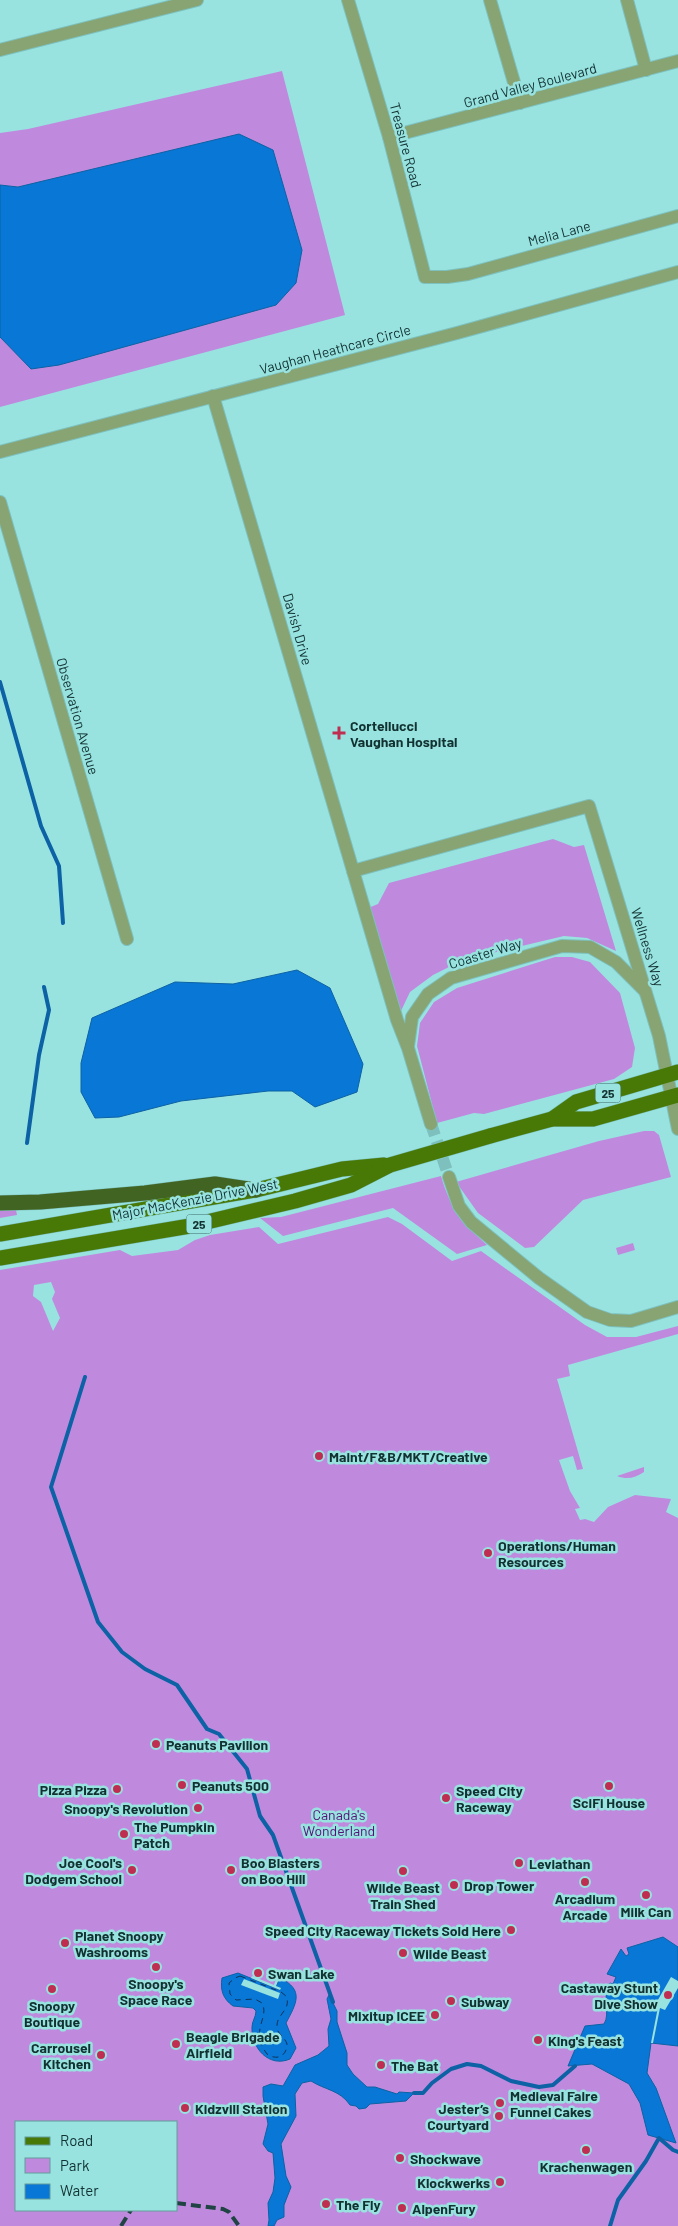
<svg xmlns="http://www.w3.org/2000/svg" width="678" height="2226" font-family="Barlow,sans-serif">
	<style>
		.green { fill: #bf8ade; fill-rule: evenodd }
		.water { fill: #0977d6; stroke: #0c62a4 }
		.pier { fill: #98e3e0 }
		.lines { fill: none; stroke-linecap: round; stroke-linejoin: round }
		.stream { stroke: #0c62a4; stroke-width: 4 }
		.ferry { stroke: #0d3258; stroke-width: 1; stroke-dasharray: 6 5; stroke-linecap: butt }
		.street-tunnel { stroke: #7dc0bd; stroke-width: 12; stroke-dasharray: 12 6; stroke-linecap: butt }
		.street-casing { stroke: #7dc0bd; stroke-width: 14 }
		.primary-casing { stroke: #7dc0bd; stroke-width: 16 }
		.highway-casing { stroke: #7dc0bd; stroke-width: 16 }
		.street { stroke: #88a473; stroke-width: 12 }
		.primary { stroke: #487906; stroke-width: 15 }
		.highway { stroke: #426423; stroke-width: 15 }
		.rail { stroke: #204443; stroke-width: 4; stroke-dasharray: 10 5; stroke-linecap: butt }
		.primary-bridge-casing { stroke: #7dc0bd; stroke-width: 16; stroke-linecap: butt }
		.primary-bridge { stroke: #487906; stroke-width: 15 }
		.poi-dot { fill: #bf2e51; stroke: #98e3e0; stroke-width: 2 }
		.labels { text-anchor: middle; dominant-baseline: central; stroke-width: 5; stroke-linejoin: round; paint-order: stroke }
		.shield { fill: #98e3e0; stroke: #3a6766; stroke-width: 1 }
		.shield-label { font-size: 12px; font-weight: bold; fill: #123231 }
		.street-label { font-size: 14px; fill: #123231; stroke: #98e3e0 }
		.poi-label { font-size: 14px; font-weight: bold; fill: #123231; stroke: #98e3e0; text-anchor: start }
		.park-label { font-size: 14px; fill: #560f74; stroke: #98e3e0 }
	</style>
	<rect width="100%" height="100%" fill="#98e3e0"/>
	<!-- green -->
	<g class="green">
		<path d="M282,71L345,315L0,407V133L28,129Z"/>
		<path d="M553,839L574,847L584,845L616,951L587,938L564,936L463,960L433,975L410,992L400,1013L368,908L378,904L389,883Z"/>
		<path d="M555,957H572L590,962L620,993L635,1048L632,1067L614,1079L484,1114L474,1113L437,1123L417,1046L420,1023L434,1002L457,988Z"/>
		<path d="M644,1131H654L659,1135L671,1177L583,1200L534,1247L525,1248L478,1213L456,1182L599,1141Z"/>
		<path d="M441,1176C450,1208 463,1223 487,1245L457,1254L393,1208L283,1236L260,1218L281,1217Z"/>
		<path d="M16,1210L17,1215L0,1218V1211Z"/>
		<path d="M388,1217L402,1224L452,1261L481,1251L585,1325L607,1337H636L678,1326V1334L568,1365L570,1376L557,1379L583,1469L577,1470L573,1456L559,1460L570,1491L580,1508L575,1509L580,1520L585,1519L594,1522L608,1507L635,1495L671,1499L666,1512L678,1518V2226H0V1270L120,1250L132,1256L178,1250L195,1240L210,1235L259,1227L278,1244ZM51,1282L55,1292L52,1299L60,1318L53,1331L41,1302L33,1296L34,1285ZM16,2122H176V2210H16Z"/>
		<path d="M633,1243L635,1250L618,1255L616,1248Z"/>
		<path d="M644,1467V1472C635,1478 627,1480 617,1476Z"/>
	</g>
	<!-- water -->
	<g class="water">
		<path d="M239,134L273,150L302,250L296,283L276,305L59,365L31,369L0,337V185L18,187Z"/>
		<path d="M297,970L330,988L363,1064L357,1092L315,1107L292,1091H268L181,1101L119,1117L95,1118L81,1092V1063L92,1018L175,982L233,984Z"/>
		<path d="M663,1937L678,1947V2046L651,2043L647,2073L656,2088L676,2143L648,2135L640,2103L629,2084L592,2064L568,2066L585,2026L604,2024C611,2013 601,1998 610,1983L613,1984L616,1977L607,1974L621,1949L626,1956L629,1954L627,1948Z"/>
		<path d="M238,1973L280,1990L276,1986L280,1978C305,1990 296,2004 286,2023L296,2048L290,2059C269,2068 251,2048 252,2027C252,2021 256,2017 256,2011L253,2008L233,2006C223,1999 220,1990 222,1978Z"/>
		<path d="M329,1995L337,2011V2022L347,2053V2065L353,2074L367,2087H375L397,2094L399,2092L414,2093L406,2101L370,2104L366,2108L359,2109L356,2106L350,2105C340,2090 325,2090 311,2081L302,2083L295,2094L296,2116L281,2144L286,2176L291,2187L284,2205V2217L277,2220L274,2226H268L269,2220L268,2203L273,2192L275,2178L273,2153L268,2151L263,2144L268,2124L263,2096V2087L271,2084L283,2086L295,2065L318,2055L329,2046L328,2029L331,2019L327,1999Z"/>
	</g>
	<!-- pier -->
	<g class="pier">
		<path d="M252,1976L274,1985L277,1976H280L276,1986L281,1988L280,1990L251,1978Z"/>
		<path d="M671,1977L678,1981V1988L665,2010L660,2008L653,2043H651L658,2007L655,2005Z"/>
		<path d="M244,1979L280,1993L278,1999L241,1985Z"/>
	</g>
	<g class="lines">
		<!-- stream -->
		<g class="stream">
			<path d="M0,682L41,826L59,866L63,923"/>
			<path d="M27,1143L39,1055L49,1010L44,987"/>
			<path d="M85,1377L51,1487L98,1622L122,1652L145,1669L177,1685L207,1729L219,1734L247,1769L260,1816L273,1835L333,2002"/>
			<path d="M414,2093H423L432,2083L451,2069L467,2064L481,2066L511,2081L539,2087L553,2085L575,2066"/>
			<path d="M610,2226L618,2200L646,2161L659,2138L673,2150L678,2152"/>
		</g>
		<!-- ferry -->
		<path class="ferry" d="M240,1976L281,1992L286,1996C292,2010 276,2014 277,2027C277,2034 285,2037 287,2044C287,2056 277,2061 267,2054C249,2030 270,2018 262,2003L255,1999L236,2000L230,1994L229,1983L235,1978Z"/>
		<!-- street-tunnel -->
		<path class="street-tunnel" d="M431,1124L449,1177"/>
		<!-- street casing -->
		<g class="street-casing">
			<g id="street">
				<path d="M348,0L389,137L425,277H447L468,274L678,216"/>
				<path d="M490,0L520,103"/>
				<path d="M627,0L646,70"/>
				<path d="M0,50L197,0"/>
				<path d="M389,137L678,61"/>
				<path d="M213,396L397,1020L408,1048L431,1124"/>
				<path d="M0,452L457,333L678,272"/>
				<path d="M0,502L127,939"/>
				<path d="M353,871L589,806L659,1036L678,1129"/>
				<path d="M408,1046L412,1017L428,994L451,978L562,946L590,947L616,962L645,991"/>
				<path d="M449,1177L459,1206L471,1222L539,1278L587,1312L610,1320L631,1321L678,1307"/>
			</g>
		</g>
		<!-- primary casing -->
		<g class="primary-casing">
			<g id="primary">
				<path d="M552,1119L576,1102L678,1072"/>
				<path d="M490,1136L552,1119H593L678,1095"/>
				<path d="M0,1234L256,1190L342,1169L384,1165"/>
				<path d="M0,1258L190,1226L295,1201L351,1185L390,1165"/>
			</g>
		</g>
		<!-- highway casing -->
		<g class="highway-casing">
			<path id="highway" d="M0,1203L40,1202L145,1193L215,1184L256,1190"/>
		</g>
		<!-- street -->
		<use href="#street" class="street"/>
		<!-- primary -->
		<use href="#primary" class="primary"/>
		<!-- highway -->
		<use href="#highway" class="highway"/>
		<!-- rail -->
		<g class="rail">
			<path d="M176,2203L223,2209L229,2212L239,2226"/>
			<path d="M121,2226L131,2210"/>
		</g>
		<!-- primary-bridge casing -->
		<g class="primary-bridge-casing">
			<path id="primary-bridge" d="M390,1165L490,1136"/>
		</g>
		<!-- primary-bridge -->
		<use href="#primary-bridge" class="primary-bridge"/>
	</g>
	<!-- markers -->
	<g class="poi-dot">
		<path d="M336.5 725.5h5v5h5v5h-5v5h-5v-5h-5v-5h5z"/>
		<circle cx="319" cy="1456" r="5"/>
		<circle cx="488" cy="1553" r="5"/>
		<circle cx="156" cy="1744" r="5"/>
		<circle cx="182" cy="1785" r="5"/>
		<circle cx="609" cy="1786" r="5"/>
		<circle cx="117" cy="1789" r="5"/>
		<circle cx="446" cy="1798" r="5"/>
		<circle cx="198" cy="1808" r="5"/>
		<circle cx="124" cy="1834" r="5"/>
		<circle cx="519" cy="1863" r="5"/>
		<circle cx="132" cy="1870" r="5"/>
		<circle cx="231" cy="1870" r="5"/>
		<circle cx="403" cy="1871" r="5"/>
		<circle cx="585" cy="1882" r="5"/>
		<circle cx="454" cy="1885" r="5"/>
		<circle cx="646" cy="1895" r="5"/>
		<circle cx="511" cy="1930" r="5"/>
		<circle cx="65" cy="1943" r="5"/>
		<circle cx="403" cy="1953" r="5"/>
		<circle cx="156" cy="1967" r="5"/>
		<circle cx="258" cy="1973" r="5"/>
		<circle cx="52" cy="1989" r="5"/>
		<circle cx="668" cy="1995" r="5"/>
		<circle cx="451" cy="2001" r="5"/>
		<circle cx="435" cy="2015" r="5"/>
		<circle cx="538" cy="2040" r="5"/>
		<circle cx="176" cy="2044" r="5"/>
		<circle cx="101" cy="2055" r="5"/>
		<circle cx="381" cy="2065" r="5"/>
		<circle cx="500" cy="2103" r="5"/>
		<circle cx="185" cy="2108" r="5"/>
		<circle cx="499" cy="2116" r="5"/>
		<circle cx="586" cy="2150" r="5"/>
		<circle cx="400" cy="2158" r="5"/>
		<circle cx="500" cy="2182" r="5"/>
		<circle cx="326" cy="2204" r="5"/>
		<circle cx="402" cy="2208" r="5"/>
	</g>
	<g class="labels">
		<!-- shield labels -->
		<g class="shield">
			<rect x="595.5" y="1083.5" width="25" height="19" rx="4"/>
			<rect x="186.5" y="1214.5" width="25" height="19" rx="4"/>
		</g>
		<g class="shield-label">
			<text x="608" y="1093">25</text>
			<text x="199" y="1224">25</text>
		</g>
		<!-- street labels -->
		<g class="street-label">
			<text transform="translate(530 85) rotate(-15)">Grand Valley Boulevard</text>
			<text transform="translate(406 145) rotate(75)">Treasure Road</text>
			<text transform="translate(559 233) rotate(-15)">Melia Lane</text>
			<text transform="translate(335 349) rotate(-15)">Vaughan Heathcare Circle</text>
			<text transform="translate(298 629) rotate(74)">Davish Drive</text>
			<text transform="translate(78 716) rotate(74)">Observation Avenue</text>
			<text transform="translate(648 947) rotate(73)">Wellness Way</text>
			<text transform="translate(485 953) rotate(-17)">Coaster Way</text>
			<text transform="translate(195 1199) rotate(-11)">Major MacKenzie Drive West</text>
		</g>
		<!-- poi labels -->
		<g class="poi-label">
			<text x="350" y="725">Cortellucci<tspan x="350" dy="16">Vaughan Hospital</tspan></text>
			<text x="329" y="1456">Maint/F&amp;B/MKT/Creative</text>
			<text x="498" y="1545">Operations/Human<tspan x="498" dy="16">Resources</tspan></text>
			<text x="166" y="1744">Peanuts Pavilion</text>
			<text x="192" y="1785">Peanuts 500</text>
			<text x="107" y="1789" text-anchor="end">Pizza Pizza</text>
			<text x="456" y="1790">Speed City<tspan x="456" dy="16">Raceway</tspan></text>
			<text x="609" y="1802" text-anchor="middle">SciFi House</text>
			<text x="188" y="1808" text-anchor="end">Snoopy's Revolution</text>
			<text x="134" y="1826">The Pumpkin<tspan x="134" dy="16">Patch</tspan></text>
			<text x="122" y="1862" text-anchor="end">Joe Cool's<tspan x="122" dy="16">Dodgem School</tspan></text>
			<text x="241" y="1862">Boo Blasters<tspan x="241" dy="16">on Boo Hill</tspan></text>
			<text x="529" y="1863">Leviathan</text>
			<text x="464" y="1885">Drop Tower</text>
			<text x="403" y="1887" text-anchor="middle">Wilde Beast<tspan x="403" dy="16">Train Shed</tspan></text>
			<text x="585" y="1898" text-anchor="middle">Arcadium<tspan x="585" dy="16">Arcade</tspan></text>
			<text x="646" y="1911" text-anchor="middle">Milk Can</text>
			<text x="501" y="1930" text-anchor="end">Speed City Raceway Tickets Sold Here</text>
			<text x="75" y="1935">Planet Snoopy<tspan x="75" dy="16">Washrooms</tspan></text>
			<text x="413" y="1953">Wilde Beast</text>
			<text x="268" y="1973">Swan Lake</text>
			<text x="156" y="1983" text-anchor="middle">Snoopy's<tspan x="156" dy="16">Space Race</tspan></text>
			<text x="658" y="1987" text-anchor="end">Castaway Stunt<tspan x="658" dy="16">Dive Show</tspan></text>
			<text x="461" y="2001">Subway</text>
			<text x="52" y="2005" text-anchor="middle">Snoopy<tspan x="52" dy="16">Boutique</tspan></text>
			<text x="425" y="2015" text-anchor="end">Mixitup ICEE</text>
			<text x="186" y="2036">Beagle Brigade<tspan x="186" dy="16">Airfield</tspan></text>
			<text x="548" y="2040">King's Feast</text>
			<text x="91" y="2047" text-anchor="end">Carrousel<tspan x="91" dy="16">Kitchen</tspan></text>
			<text x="391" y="2065">The Bat</text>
			<text x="510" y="2095">Medieval Faire<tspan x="510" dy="16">Funnel Cakes</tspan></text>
			<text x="195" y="2108">Kidzvill Station</text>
			<text x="489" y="2108" text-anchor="end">Jester’s<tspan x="489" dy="16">Courtyard</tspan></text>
			<text x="410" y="2158">Shockwave</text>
			<text x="586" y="2166" text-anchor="middle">Krachenwagen</text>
			<text x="490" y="2182" text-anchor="end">Klockwerks</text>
			<text x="336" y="2204">The Fly</text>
			<text x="412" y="2208">AlpenFury</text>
		</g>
		<!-- park labels -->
		<g class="park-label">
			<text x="339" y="1814">Canada's<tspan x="339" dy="16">Wonderland</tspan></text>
		</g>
	</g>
	<!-- legend -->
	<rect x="15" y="2121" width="162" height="90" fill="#98e3e0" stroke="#629c9a"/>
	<rect x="25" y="2137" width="25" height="8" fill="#487906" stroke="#629c9a"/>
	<text x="60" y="2146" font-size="15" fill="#123231">Road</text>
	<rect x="25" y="2158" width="25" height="15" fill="#bf8ade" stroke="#629c9a"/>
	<text x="60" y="2171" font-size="15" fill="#123231">Park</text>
	<rect x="25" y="2184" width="25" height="15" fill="#0977d6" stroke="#629c9a"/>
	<text x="60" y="2196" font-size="15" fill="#123231">Water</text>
</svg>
